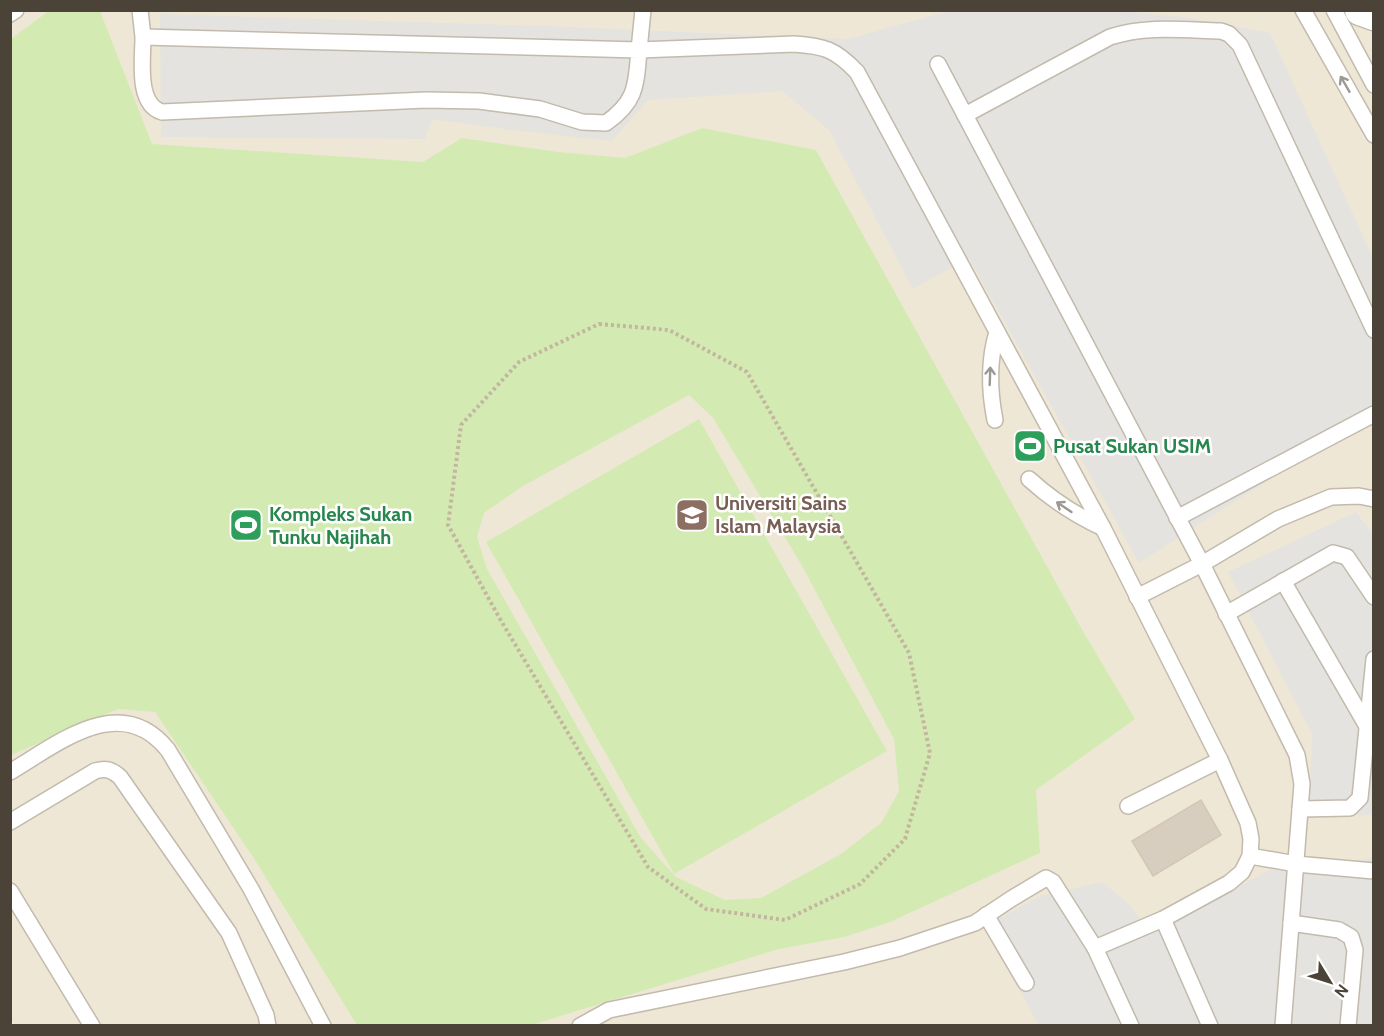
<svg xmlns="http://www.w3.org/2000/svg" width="1384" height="1036" font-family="Cabin,sans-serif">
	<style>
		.education { fill: #efe7d5 }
		.green { fill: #d3ebb3; fill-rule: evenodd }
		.parking { fill: #e5e3df }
		.building { fill: #d8cec0; stroke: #d3c6b3; stroke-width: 1.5 }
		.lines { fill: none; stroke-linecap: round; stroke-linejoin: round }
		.lane-casing { stroke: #c2baad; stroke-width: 18 }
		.street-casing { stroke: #c2baad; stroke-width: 33 }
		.path { stroke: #c4b69e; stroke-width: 4; stroke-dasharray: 3 3; stroke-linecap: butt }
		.lane { stroke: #fff; stroke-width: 15 }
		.street { stroke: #fff; stroke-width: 30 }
		.oneway { stroke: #9c9892 }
		.labels { text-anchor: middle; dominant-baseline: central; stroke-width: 5; stroke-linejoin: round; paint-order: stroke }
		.leisure-label { font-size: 20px; font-weight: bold; fill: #27864d; stroke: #fff; text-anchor: start }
		.education-label { font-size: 20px; font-weight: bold; fill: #785e54; stroke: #fff; text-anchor: start }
	</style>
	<rect width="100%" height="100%" fill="#f6f3eb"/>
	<!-- education -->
	<path class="education" d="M10,11H1373V1025H15L10,1020Z"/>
	<!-- green -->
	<g class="green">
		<path d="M50,10L100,11L152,144L423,162L462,138L558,152L625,158L702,128L816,150L1080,626L1135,719L1036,790L1040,853L890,922L844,937L779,949L528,1026L357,1025L253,857L155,712L118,709L11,755V39ZM689,395L713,418L801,564L894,739L899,791L881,823L841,854L761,898L725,900L676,877L641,838L487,569L477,537L484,513L523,486Z"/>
		<path d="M699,419L887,751L674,874L486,542Z"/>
	</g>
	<!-- parking -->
	<g class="parking">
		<path d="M972,10H1106L1184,17L1270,33L1373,258V413L1139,563L969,258L913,289L829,130L782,91L648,100L612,141L512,130L432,119L425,139L161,137L160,14L546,26L848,39L941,13Z"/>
		<path d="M1356,512L1373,534V815L1309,813L1312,734L1228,572Z"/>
		<path d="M1373,858V1025H1038L986,926L1040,896L1102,882L1128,903L1152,934L1271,869Z"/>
	</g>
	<!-- building -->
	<path class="building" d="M1201,800L1221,835L1153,876L1132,841Z"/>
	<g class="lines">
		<!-- lane casing -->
		<g class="lane-casing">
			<g id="lane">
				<path d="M140,10L143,37L639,50C636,85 637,101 606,123L582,122L540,109L479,101L426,100L162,112C136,104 143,59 143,37"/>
				<path d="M1303,10L1374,135"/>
				<path d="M1334,10L1374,85"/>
				<path d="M10,14L16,10"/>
				<path d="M938,64L1202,564L1278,519L1331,497L1359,496L1374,499"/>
				<path d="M965,115L1110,37C1146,25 1184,30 1221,31L1229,34L1240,45L1374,330"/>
				<path d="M995,420C989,390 988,362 997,332"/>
				<path d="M1029,479C1052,500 1075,515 1103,528"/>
				<path d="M1177,518L1374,414"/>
				<path d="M1283,581L1368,728"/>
				<path d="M1137,597L1202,564L1297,755L1302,784L1283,1026"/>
				<path d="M1226,614L1333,553L1347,557L1374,597"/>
				<path d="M10,772C59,743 121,691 168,750L251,889L323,1026"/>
				<path d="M1128,806L1220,760"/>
				<path d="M1300,809L1350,808L1360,798L1374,659"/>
				<path d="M10,822L95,771C105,768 111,769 120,777L229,933L266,1015L268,1026"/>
				<path d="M1250,856L1296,864L1374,871"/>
				<path d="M10,891L92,1026"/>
				<path d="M986,915L1026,983"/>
				<path d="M1163,919L1210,1026"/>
				<path d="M1291,923L1339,930L1351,937L1355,950L1348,1026"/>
				<path d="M1095,948L1131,1026"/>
				<path d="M580,1026L609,1010L844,962L900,948L975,923L1011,899L1046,878L1053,882L1095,948L1163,919L1229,883L1242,872L1250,856L1251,839L1248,823L1220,760L1103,528L857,72C835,49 824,46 794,44L639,50L643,10"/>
			</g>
		</g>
		<!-- street casing -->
		<g class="street-casing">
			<path id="street" d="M1360,10L1374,15"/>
		</g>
		<!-- path -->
		<path class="path" d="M599,324L669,330L747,372L909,653L930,753L905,839L860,884L785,920L706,909L648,867L500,619L448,525L461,425L519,362Z"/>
		<!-- lane -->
		<use href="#lane" class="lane"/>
		<!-- street -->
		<use href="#street" class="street"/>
	</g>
	<!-- one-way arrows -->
	<defs><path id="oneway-shaft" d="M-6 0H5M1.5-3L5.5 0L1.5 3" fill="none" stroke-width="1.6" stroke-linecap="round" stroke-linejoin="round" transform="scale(1.5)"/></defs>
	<g class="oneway">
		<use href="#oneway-shaft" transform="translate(1345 84) rotate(-120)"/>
		<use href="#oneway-shaft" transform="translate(990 376) rotate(-88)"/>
		<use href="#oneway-shaft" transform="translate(1064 507) rotate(-146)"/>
	</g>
	<!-- icons -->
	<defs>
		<g id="stadium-square" transform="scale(1.725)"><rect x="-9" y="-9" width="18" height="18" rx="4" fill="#2e9e5b" stroke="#fff"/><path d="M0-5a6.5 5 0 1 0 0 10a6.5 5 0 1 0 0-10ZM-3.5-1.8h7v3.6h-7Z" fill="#fff"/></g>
		<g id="university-square" transform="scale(1.725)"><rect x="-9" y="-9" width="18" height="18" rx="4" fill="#8d6e63" stroke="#fff"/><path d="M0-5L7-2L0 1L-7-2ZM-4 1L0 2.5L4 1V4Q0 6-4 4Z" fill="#fff"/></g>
	</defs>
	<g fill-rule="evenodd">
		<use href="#stadium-square" x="1030" y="446"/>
		<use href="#university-square" x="692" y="515"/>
		<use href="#stadium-square" x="246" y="525"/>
	</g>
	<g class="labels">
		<!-- leisure labels -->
		<g class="leisure-label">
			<text x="1053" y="446">Pusat Sukan USIM</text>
			<text x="269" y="514">Kompleks Sukan<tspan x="269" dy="23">Tunku Najihah</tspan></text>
		</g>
		<!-- education labels -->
		<g class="education-label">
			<text x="715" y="503">Universiti Sains<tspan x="715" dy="23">Islam Malaysia</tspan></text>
		</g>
	</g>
	<!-- border -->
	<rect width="1384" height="1036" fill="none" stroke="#4b4338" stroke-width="24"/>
	<!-- north arrow -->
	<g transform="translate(1330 982) rotate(128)" stroke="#ffffff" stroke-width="4.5" paint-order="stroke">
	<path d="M0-4.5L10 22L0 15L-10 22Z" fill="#4b4338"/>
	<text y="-9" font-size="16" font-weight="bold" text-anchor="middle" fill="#4b4338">N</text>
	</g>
</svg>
